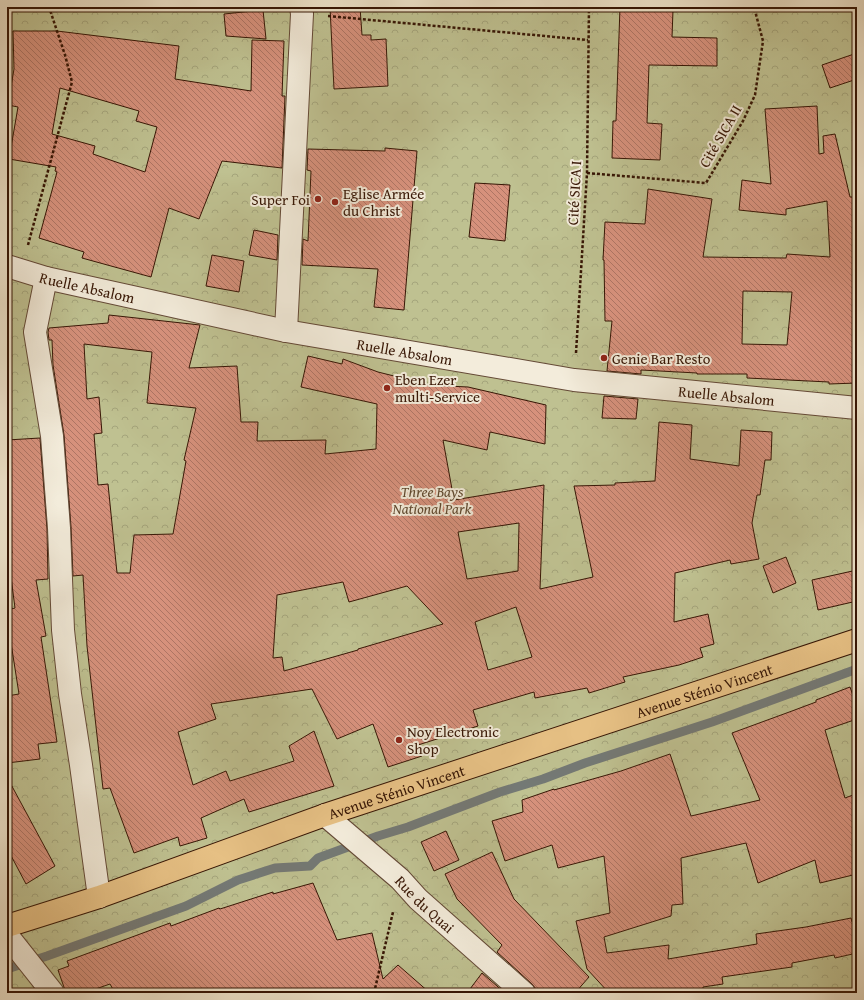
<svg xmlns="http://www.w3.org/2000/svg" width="864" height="1000" font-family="'Gentium Book Plus',serif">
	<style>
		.forest { fill: url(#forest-crowns); stroke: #7b6c4b }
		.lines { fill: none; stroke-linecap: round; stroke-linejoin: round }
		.stream { stroke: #747975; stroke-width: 9 }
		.building { fill: url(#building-back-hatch); stroke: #371605; fill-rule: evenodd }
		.minor-casing { stroke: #644936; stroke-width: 24 }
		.major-casing { stroke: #371605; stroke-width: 24 }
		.path { stroke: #371605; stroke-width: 2.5; stroke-dasharray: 3 2; stroke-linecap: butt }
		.minor { stroke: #f3ecdb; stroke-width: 22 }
		.major { stroke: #e6c084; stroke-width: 22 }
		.poi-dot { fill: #8f2418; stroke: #f3ecdb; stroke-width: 1.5 }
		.labels { text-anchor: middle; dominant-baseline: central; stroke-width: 4; stroke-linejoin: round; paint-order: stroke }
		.street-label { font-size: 15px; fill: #371605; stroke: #f3ecdb }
		.poi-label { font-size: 15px; fill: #371605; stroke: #f3ecdb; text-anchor: start }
		.park-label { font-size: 15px; font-style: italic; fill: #60492f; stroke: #f3ecdb }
	</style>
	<defs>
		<pattern id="forest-crowns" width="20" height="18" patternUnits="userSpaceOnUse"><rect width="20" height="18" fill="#bfc191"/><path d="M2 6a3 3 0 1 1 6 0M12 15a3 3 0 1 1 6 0" fill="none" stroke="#a5a57c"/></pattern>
		<pattern id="building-back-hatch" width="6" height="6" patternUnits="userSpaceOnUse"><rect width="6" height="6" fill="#d6917c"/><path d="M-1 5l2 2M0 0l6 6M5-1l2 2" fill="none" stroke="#ae7564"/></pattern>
	</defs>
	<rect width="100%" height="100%" fill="#ece1c8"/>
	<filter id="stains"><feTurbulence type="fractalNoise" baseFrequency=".005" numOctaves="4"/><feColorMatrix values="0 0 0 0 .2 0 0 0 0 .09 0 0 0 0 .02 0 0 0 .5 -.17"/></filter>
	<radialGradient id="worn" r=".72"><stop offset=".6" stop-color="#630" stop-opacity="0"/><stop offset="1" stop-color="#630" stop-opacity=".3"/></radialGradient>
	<!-- forest -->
	<rect class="forest" x="7" y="7" width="850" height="986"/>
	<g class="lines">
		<!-- stream -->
		<path class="stream" d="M7,969L47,956L186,906L238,880L275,868L310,866L318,858L378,836L408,827L500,792L543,779L585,763L712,722L857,669"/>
	</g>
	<!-- building -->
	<g class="building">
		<path d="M330,7H360L362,35H371V40L386,39L388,86L334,89Z"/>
		<path d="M620,7H651V9L673,10L672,37L717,38V66L649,65L647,123L662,124L660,160L612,158L613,121H616Z"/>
		<path d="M263,10L266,39L226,36L224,14Z"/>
		<path d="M13,31H57L179,46L175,79L251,91L252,40L284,41L282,96H285L282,168L222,161L199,219L169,208L151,277L82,258L84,252L39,238L57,172L55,171L56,167L9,159L18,107L8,105L14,69ZM60,88L139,111L136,121L157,127L145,172L93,154L95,146L52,134Z"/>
		<path d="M857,53V79L830,88L822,65Z"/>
		<path d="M817,106L819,154L824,153L823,136L835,134L850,197H857V314L855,350H857V383L829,384V382L747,378V374H697V373L641,370V374L607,371L612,321H605L604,260H603L605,222L645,224L648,189L712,199L703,257L786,258L787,254L830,257L827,201L786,209V215L739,210L742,180L771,184L765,109ZM743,291L792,292L787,345L742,344Z"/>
		<path d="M385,148L417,151L404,310L374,307L378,269L302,265L303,239L308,241L311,171L307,170L308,149L385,151Z"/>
		<path d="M475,183L510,185L505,241L469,237Z"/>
		<path d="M254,230L278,235L277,260L249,255Z"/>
		<path d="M212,255L244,261L239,292L206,286Z"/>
		<path d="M109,315L200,325L189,368L237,366L241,422H258L257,441L326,440L325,454L376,449L377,404L301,387L308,356L342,364L343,359L378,372L406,379L405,384L468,387L546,405L545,444L490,432L487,450L443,440L454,500L544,485L540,589L593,577L574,486L615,485V483L655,481L659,422L692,425L690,459L739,466L741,430L772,432L771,460H765L760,495H757L752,523L759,559L731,564L730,560L675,573L674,622L708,614L714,644L700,648L703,657L679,665L623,677L625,682L589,693L587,688L535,698L534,692L473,710L478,726L418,745L422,756L388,767L373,724L337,739L312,689L211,704L216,719L178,732L193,785L226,771L230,781L294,761L289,746L314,731L334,786L249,812L244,799L201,818L207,838L180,846L178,837L134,853L110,788L103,789L87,646L83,575L73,576L71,527L64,435L53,365L52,340H49L48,332L49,328L108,323ZM84,344L152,352L147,403L196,408L184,460L186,461L173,534L134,535L130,573H117L108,484L98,485L94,434L102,433L99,397L87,399ZM519,523L518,571L467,579L458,532ZM343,582L349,602L407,586L443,624L358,649V650L284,671L282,657L273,658L277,595ZM516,607L532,657L488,670L475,622Z"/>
		<path d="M604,396L638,399L636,419L602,418Z"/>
		<path d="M40,438L47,529L48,579L36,580L46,636L41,637L57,742L38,744L40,759L7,763V696L19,694L11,643H7V610L15,608L8,554L12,553L7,516V440Z"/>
		<path d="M786,557L796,583L773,593L763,566Z"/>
		<path d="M857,570V601L818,610L812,580Z"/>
		<path d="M850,687L857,707V719L825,730L845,798L853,795L857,821V874L820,883L815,860L758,883L746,843L681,858L683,904L672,905L671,916L604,937L607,953L669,945L668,959L757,944L756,934L806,927L851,918L852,922L857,921V953L835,958L834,955L792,963V967L722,977L723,984L703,987V993H609L587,969L576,921L610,913L604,856L558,868L552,845L505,861L492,821L523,812L522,800L554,789V790L621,771L670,754L691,816L760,800L732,733L792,711L816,702V700Z"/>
		<path d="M7,777L55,866L26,884L7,848Z"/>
		<path d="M446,831L459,860L434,871L421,842Z"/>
		<path d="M492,852L514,899L589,977L575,993H536V989L532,984L497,952L502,945L457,899L445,874Z"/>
		<path d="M313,883L337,940L372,933L383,979L398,965L430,993H115L110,984L84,993H66L58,970L69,966L67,961L170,923L171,926L219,908L220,909L273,892V894Z"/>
		<path d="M482,973L505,993H467Z"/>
	</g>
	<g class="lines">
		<!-- minor casing -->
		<g class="minor-casing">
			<g id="minor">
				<path id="s1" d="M7,266L46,278L286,331L574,380L857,408"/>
				<path d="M46,278L35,332L52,436L59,528L63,630L70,694L81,765L99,897"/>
				<path d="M286,331L302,14L301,7"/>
				<path id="s2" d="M325,815L400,879L418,899L524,993"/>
				<path d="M7,935L53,993"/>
			</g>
		</g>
		<!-- major casing -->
		<g class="major-casing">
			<g id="major">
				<path id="s3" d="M7,926L99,897L325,815L857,640"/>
			</g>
		</g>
		<!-- path -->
		<g class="path">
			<path d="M328,16L588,40"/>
			<path d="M587,173L706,183L743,121L755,95L763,41L754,7"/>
			<path d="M28,245L72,82L65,55L49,7"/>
			<path d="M576,353L587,173L589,7"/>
			<path d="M374,993L393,912"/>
		</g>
		<!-- minor -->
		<use href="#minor" class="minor"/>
		<!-- major -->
		<use href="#major" class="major"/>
	</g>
	<!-- markers -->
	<g class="poi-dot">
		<circle cx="318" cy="199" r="4"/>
		<circle cx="335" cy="202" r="4"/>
		<circle cx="604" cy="358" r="4"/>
		<circle cx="387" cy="388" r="4"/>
		<circle cx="399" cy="740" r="4"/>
	</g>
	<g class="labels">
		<!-- street labels -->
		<g class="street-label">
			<text transform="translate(720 136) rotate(-60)">Cité SICA II</text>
			<text transform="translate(574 193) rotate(-87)">Cité SICA I</text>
			<text stroke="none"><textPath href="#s1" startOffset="83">Ruelle Absalom</textPath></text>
			<text stroke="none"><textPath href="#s1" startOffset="407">Ruelle Absalom</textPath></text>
			<text stroke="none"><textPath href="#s1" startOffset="732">Ruelle Absalom</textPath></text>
			<text stroke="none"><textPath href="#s3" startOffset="736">Avenue Sténio Vincent</textPath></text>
			<text stroke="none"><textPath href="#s3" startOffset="412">Avenue Sténio Vincent</textPath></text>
			<text stroke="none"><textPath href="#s2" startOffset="134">Rue du Quai</textPath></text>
		</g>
		<!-- poi labels -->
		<g class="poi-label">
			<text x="343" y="193">Eglise Armée<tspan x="343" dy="17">du Christ</tspan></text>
			<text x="310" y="199" text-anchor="end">Super Foi</text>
			<text x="612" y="358">Genie Bar Resto</text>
			<text x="395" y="379">Eben Ezer<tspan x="395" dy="17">multi-Service</tspan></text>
			<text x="407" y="731">Noy Electronic<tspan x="407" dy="17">Shop</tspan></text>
		</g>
		<!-- park labels -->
		<g class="park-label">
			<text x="432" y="491">Three Bays<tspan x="432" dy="17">National Park</tspan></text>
		</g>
	</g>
	<!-- margin -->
	<rect width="864" height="1000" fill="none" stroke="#ece1c8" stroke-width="24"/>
	<rect x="8" y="8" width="848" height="984" fill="none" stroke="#371605" stroke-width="2"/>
	<rect x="12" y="12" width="840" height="976" fill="none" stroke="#371605"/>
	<rect width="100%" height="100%" filter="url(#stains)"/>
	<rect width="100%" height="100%" fill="url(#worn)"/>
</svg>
